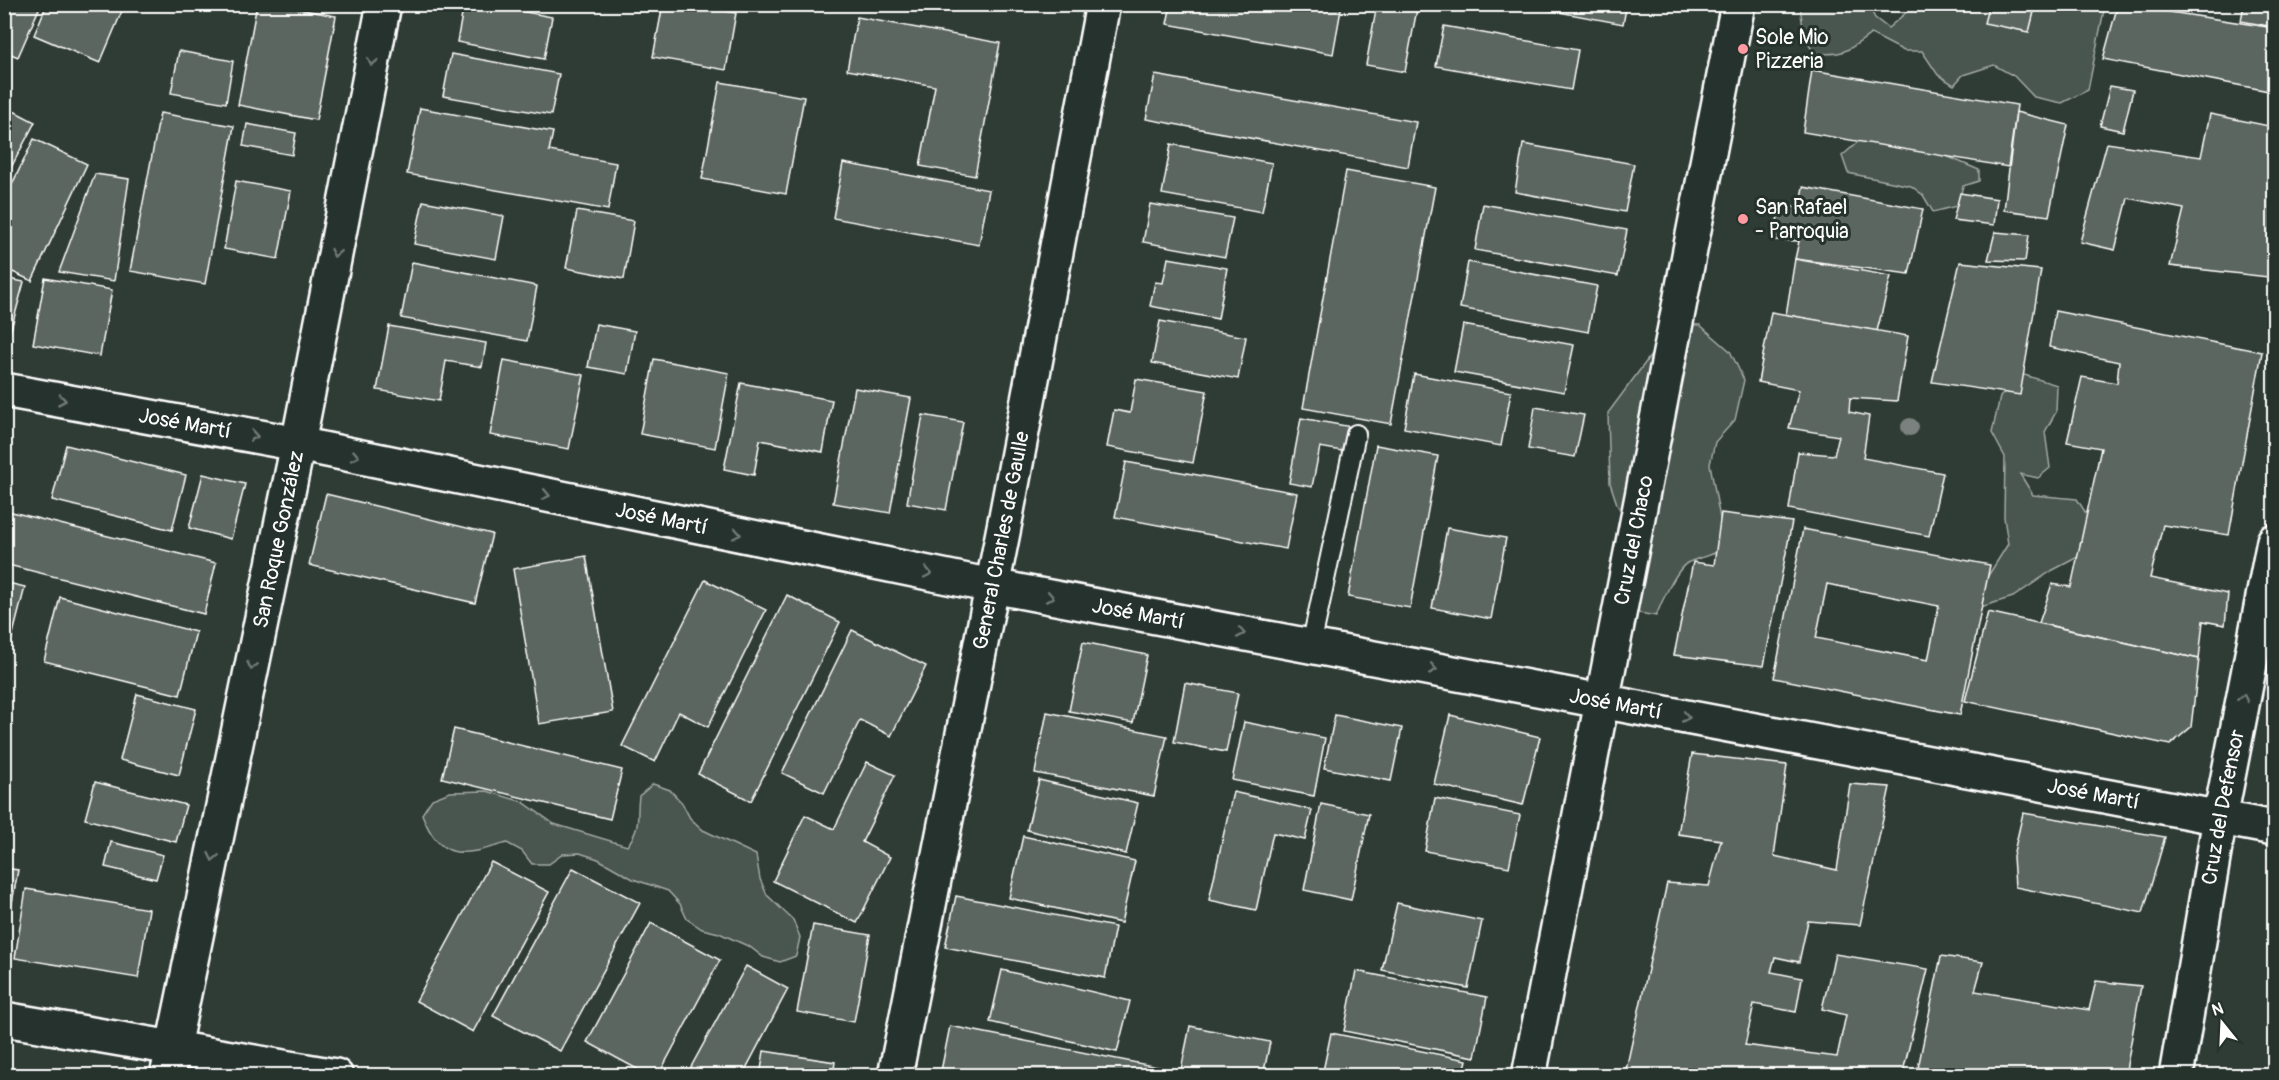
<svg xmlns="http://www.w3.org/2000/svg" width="2279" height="1080" font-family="Pangolin,sans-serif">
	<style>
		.green { fill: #4a544f; stroke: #a4aaa7; stroke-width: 1.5 }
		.building { fill: #5b6661; stroke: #fff; stroke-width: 1.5; fill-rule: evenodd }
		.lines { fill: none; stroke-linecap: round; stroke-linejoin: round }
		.service-casing { stroke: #fff; stroke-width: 22 }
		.minor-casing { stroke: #fff; stroke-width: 38 }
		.tertiary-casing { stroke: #fff; stroke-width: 38 }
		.service { stroke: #26332d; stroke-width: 18 }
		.minor { stroke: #26332d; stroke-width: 33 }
		.tertiary { stroke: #26332d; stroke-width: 33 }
		.tree { fill: #7a817e }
		.oneway { stroke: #727a76 }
		.poi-dot { fill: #ff9aa2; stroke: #26332d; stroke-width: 2 }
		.labels { text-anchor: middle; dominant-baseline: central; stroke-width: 6; stroke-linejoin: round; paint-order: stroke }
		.poi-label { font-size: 21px; fill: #fff; stroke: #26332d; text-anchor: start }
		.street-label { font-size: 21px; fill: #fff; stroke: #26332d }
	</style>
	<rect width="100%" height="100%" fill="#2f3b35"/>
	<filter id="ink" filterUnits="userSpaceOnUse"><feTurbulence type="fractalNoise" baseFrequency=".0167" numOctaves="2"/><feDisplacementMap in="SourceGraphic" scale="12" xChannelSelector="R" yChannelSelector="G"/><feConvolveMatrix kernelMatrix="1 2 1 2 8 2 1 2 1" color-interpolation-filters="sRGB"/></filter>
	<g filter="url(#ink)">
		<!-- green -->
		<g class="green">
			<path d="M1800,5H1868L1875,18L1888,28L1908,11L1938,5H2105L2088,90L2062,103L2034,97L2014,76L1994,65L1963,75L1954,85L1938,75L1922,51H1904L1871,34C1848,51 1843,56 1814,53L1804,37Z"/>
			<path d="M1859,141L1930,149L1979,170V181L1963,186L1957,206L1933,212L1923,195L1911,186L1848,173L1842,156Z"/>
			<path d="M1674,324L1700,325L1730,351L1744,380L1735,420L1715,442L1710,464L1725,546C1714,557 1700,556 1687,563C1676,570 1661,603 1656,616L1639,613L1635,605L1639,547L1617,504L1610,483L1608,413Z"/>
			<path d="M2021,374L2057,385L2056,412L2045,432L2050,468L2038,478L2020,474L2033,495L2077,499L2089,518L2095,548L2053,570L2013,597L1984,606L1971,598L1983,584L2008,544L2004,517L2005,457L1992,433L2000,397Z"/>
			<path d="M653,784L670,790L682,803L690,818L703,830L756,855L760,879L767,895L793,920L800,937L796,956L780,962L763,957L750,947L719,933L702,929L687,919L680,904L668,891L633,879L598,859L580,853L563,854L549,864H532L522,851L507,843C465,855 440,864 422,814L432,799L450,792L487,791L523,802L554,824L627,846C642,826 636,819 639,796Z"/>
		</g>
		<!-- building -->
		<g class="building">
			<path d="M4,4H41L18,57L4,51Z"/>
			<path d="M47,4H125L100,63L34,35Z"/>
			<path d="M257,4H272L336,16L316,120L238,105Z"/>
			<path d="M464,4H484L552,17L544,59L457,42Z"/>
			<path d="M663,4H689L736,13L726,70L653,57Z"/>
			<path d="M1171,4H1342L1333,54L1167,24Z"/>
			<path d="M1377,4H1418L1405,72L1366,65Z"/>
			<path d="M1516,4H1627L1623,24Z"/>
			<path d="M1989,4H2036L2029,32L1984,23Z"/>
			<path d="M2118,4L2274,28V92L2103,59Z"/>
			<path d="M2244,4H2274V27L2241,21Z"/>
			<path d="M857,17L1000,43L975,176L920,166L935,86L847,70Z"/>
			<path d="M1444,26L1578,50L1571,90L1436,66Z"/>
			<path d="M179,51L233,61L226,103L171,93Z"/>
			<path d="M451,54L559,74L551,115L443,96Z"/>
			<path d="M1812,70L2017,105L2008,167L1803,132Z"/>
			<path d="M1155,75L1416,122L1408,167L1146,119Z"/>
			<path d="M720,82L804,97L786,194L702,179Z"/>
			<path d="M2110,86L2133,90L2123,131L2100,126Z"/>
			<path d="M4,106L35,122L4,181Z"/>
			<path d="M420,108L553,132L549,151L616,163L608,210L407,174Z"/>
			<path d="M2016,112L2068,125L2049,216L2004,210Z"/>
			<path d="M160,113L234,126L205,284L130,271Z"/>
			<path d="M2210,114L2274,127V247L2268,277L2170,266L2184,209L2128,198L2115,250L2080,242L2107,143L2201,157Z"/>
			<path d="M247,124L296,133L292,155L243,146Z"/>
			<path d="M34,139L87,164L32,281L4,268V201Z"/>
			<path d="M1171,144L1272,163L1262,212L1162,194Z"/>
			<path d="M1523,144L1634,164L1625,212L1515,192Z"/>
			<path d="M843,163L989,190L979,245L833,218Z"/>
			<path d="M1346,171L1435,187L1391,424L1303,408Z"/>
			<path d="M95,174L129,179L114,281L59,272Z"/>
			<path d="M236,181L291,191L278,259L224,249Z"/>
			<path d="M1803,187L1923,209L1909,274L1795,259L1799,241L1774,240L1780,204L1799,208Z"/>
			<path d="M1960,193L1997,199L1994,225L1953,220Z"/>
			<path d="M423,201L504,216L496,259L414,244Z"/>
			<path d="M1150,204L1233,218L1225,257L1143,242Z"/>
			<path d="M1483,204L1627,230L1618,276L1475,250Z"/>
			<path d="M577,211L634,221L624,279L566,268Z"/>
			<path d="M1995,232L2029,235L2025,261L1988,260Z"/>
			<path d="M1168,258L1227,268L1218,319L1150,306L1155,282L1163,283Z"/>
			<path d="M1795,259L1891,276L1877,331L1786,315Z"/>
			<path d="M412,262L537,286L527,341L401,318Z"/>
			<path d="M1468,262L1597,286L1588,332L1460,308Z"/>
			<path d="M1960,262L2041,270L2020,395L1932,382Z"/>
			<path d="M4,278L24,282L8,340L4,339Z"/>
			<path d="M45,278L112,290L100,356L33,344Z"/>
			<path d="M2055,311L2262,352L2229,535L2163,525L2150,578L2228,594L2225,625L2203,621L2199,659L2039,623L2052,584L2071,587L2101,448L2067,442L2082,377L2117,383L2119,362L2049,347Z"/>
			<path d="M1771,312L1908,336L1897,401L1850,398L1849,412L1869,416L1863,458L1943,473L1929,536L1789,509L1798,452L1834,455L1839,436L1789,428L1799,390L1758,382Z"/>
			<path d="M1160,321L1246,337L1238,379L1152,363Z"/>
			<path d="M596,324L635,331L627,374L588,367Z"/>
			<path d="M1463,325L1574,345L1564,392L1454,372Z"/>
			<path d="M389,326L486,343L482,367L446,361L439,401L377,390Z"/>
			<path d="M654,359L729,373L715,448L640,434Z"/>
			<path d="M504,360L584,375L569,449L490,435Z"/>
			<path d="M1414,374L1511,392L1501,446L1404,428Z"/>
			<path d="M1136,379L1207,391L1193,463L1107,447L1114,410L1130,413Z"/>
			<path d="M741,383L832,400L823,452L760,440L754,475L724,469Z"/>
			<path d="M855,388L911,398L890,513L833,503Z"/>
			<path d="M1535,407L1584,415L1575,457L1528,449Z"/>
			<path d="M923,415L963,422L946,510L907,503Z"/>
			<path d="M1301,418L1352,427L1347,452L1320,447L1312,487L1289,483Z"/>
			<path d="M66,445L186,475L172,530L52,500Z"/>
			<path d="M1376,445L1438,456L1410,608L1348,597Z"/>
			<path d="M1126,462L1297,493L1286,549L1115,517Z"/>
			<path d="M203,474L245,484L231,539L189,528Z"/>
			<path d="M326,494L492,534L475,603L309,565Z"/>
			<path d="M4,510L216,563L204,614L4,564Z"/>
			<path d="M1721,513L1792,522L1764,666L1674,655L1693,562L1714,565Z"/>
			<path d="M1447,528L1506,538L1491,619L1432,608Z"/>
			<path d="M1803,529L1990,565L1960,715L1774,678ZM1827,584L1939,606L1928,660L1816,638Z"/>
			<path d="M586,556L613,712L539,724L513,569Z"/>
			<path d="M705,580L766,610L708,727L679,712L655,762L622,746Z"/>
			<path d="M4,582L25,587L4,669Z"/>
			<path d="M787,595L840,622L751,801L698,774Z"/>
			<path d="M60,597L196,632L180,695L44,661Z"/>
			<path d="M1988,612L2199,659L2191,727L2170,745L1965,701Z"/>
			<path d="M852,630L926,666L891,736L860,720L824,793L782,773Z"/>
			<path d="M1083,642L1147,655L1133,723L1069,711Z"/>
			<path d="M1185,683L1238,693L1226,752L1174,742Z"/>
			<path d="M137,694L196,709L179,775L120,760Z"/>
			<path d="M1047,712L1167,736L1154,796L1035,773Z"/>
			<path d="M1335,715L1402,728L1391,781L1324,768Z"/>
			<path d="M1450,715L1540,737L1523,805L1434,784Z"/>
			<path d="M1244,722L1325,738L1314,796L1232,780Z"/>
			<path d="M454,729L622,770L610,819L442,778Z"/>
			<path d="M1692,754L1787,765L1774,856L1837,870L1850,784L1890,787L1860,925L1808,921L1799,962L1775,957L1771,972L1802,978L1796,1012L1754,1004L1745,1045L1837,1057L1846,1015L1822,1009L1835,954L1928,969L1902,1076L1625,1074L1667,883L1709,886L1721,840L1678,834Z"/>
			<path d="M867,762L895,775L862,842L890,857L857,923L773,881L805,815L834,829Z"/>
			<path d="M1039,780L1138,803L1126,854L1027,830Z"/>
			<path d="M95,782L186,805L176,842L85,819Z"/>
			<path d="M1233,792L1312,810L1305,840L1273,833L1256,910L1209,900Z"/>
			<path d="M1435,798L1520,815L1509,867L1425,851Z"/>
			<path d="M1321,804L1369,814L1351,900L1304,890Z"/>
			<path d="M2023,813L2165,837L2143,913L2015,887L2013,856Z"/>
			<path d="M1023,836L1135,861L1121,923L1009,898Z"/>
			<path d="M111,842L163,855L156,879L105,867Z"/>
			<path d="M491,862L549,892L473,1032L416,1001Z"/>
			<path d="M4,868L18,870L5,942H4Z"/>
			<path d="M573,868L640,903L560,1051L493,1016Z"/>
			<path d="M26,889L149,909L138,978L15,958Z"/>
			<path d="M956,896L1115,927L1105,978L945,947Z"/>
			<path d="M1397,903L1482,921L1468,988L1382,970Z"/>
			<path d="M651,923L720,960L658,1076H650L587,1042Z"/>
			<path d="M813,925L870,935L854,1022L797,1012Z"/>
			<path d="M1941,956L1983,962L1975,991L2089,1010L2096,981L2141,986L2125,1076H1963L1918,1068Z"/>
			<path d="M746,966L788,989L742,1076H686Z"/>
			<path d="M1002,970L1130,1001L1117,1052L990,1022Z"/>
			<path d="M1356,971L1487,997L1475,1057L1344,1031Z"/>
			<path d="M950,1026L1173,1070L1172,1076H940Z"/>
			<path d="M1190,1026L1270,1042L1263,1076H1212L1181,1070Z"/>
			<path d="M1331,1033L1467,1060L1463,1076H1322Z"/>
			<path d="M764,1051L835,1062L833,1076H760Z"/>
		</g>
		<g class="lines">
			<!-- service casing -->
			<g class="service-casing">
				<path id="service" d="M1311,646L1356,434"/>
			</g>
			<!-- minor casing -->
			<g class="minor-casing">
				<g id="minor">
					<path d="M4,1019L336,1076"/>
					<path id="s1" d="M1529,1076L1738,4"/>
					<path id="s2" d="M2176,1076L2220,818L2274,541"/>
				</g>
			</g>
			<!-- tertiary casing -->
			<g class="tertiary-casing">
				<g id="tertiary">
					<path id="s3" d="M4,390L298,444L992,586L2274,828"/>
					<path id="s4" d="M167,1076L298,444L384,4"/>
					<path id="s5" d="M895,1076L1004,527L1103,4"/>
				</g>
			</g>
			<!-- service -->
			<use href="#service" class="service"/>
			<!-- minor -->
			<use href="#minor" class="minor"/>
			<!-- tertiary -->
			<use href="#tertiary" class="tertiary"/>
		</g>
		<!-- trees -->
		<circle class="tree" cx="1910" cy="427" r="9"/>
		<!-- one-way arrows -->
		<defs><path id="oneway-chevron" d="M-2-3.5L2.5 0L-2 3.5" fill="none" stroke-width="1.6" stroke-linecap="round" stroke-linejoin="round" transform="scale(1.5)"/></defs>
		<g class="oneway">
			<use href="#oneway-chevron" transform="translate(372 62) rotate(101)"/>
			<use href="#oneway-chevron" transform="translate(335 253) rotate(101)"/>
			<use href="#oneway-chevron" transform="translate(62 400) rotate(10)"/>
			<use href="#oneway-chevron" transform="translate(254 436) rotate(10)"/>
			<use href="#oneway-chevron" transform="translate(355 456) rotate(12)"/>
			<use href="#oneway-chevron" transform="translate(546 495) rotate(12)"/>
			<use href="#oneway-chevron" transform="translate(737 534) rotate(12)"/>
			<use href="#oneway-chevron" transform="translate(928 573) rotate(12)"/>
			<use href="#oneway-chevron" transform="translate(1050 597) rotate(11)"/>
			<use href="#oneway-chevron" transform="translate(1241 633) rotate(11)"/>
			<use href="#oneway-chevron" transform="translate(252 666) rotate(102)"/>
			<use href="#oneway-chevron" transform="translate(1433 669) rotate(11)"/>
			<use href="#oneway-chevron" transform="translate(2243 698) rotate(-79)"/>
			<use href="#oneway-chevron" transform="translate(1686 717) rotate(11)"/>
			<use href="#oneway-chevron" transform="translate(213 857) rotate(102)"/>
		</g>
	</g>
	<!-- markers -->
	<g class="poi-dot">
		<circle cx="1743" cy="49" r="6"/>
		<circle cx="1743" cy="219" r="6"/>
	</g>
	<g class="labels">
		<!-- poi labels -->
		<g class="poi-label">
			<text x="1755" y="37">Sole Mio<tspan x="1755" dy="24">Pizzeria</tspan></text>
			<text x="1755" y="207">San Rafael<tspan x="1755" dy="24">- Parroquia</tspan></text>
		</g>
		<!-- street labels -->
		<g class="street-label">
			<text stroke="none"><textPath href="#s3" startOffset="184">José Martí</textPath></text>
			<text stroke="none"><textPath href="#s3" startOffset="670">José Martí</textPath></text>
			<text stroke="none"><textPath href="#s5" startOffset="546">General Charles de Gaulle</textPath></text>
			<text stroke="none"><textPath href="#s1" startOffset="546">Cruz del Chaco</textPath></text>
			<text stroke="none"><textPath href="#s4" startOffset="548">San Roque González</textPath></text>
			<text stroke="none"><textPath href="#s3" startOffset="1156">José Martí</textPath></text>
			<text stroke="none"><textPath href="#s3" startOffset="1642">José Martí</textPath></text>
			<text stroke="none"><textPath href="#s3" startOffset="2128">José Martí</textPath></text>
			<text stroke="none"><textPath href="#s2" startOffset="273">Cruz del Defensor</textPath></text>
		</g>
	</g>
	<!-- margin -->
	<rect width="2279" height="1080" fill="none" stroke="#26332d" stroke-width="24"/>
	<rect x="12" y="12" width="2255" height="1056" fill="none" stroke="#fff" stroke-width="2" filter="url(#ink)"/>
	<!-- north arrow -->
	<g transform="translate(2222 1023) rotate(342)" stroke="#26332d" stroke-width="4.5" paint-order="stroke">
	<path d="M0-4.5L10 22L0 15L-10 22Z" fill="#ffffff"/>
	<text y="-9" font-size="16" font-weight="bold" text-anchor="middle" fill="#ffffff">N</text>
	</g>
</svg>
